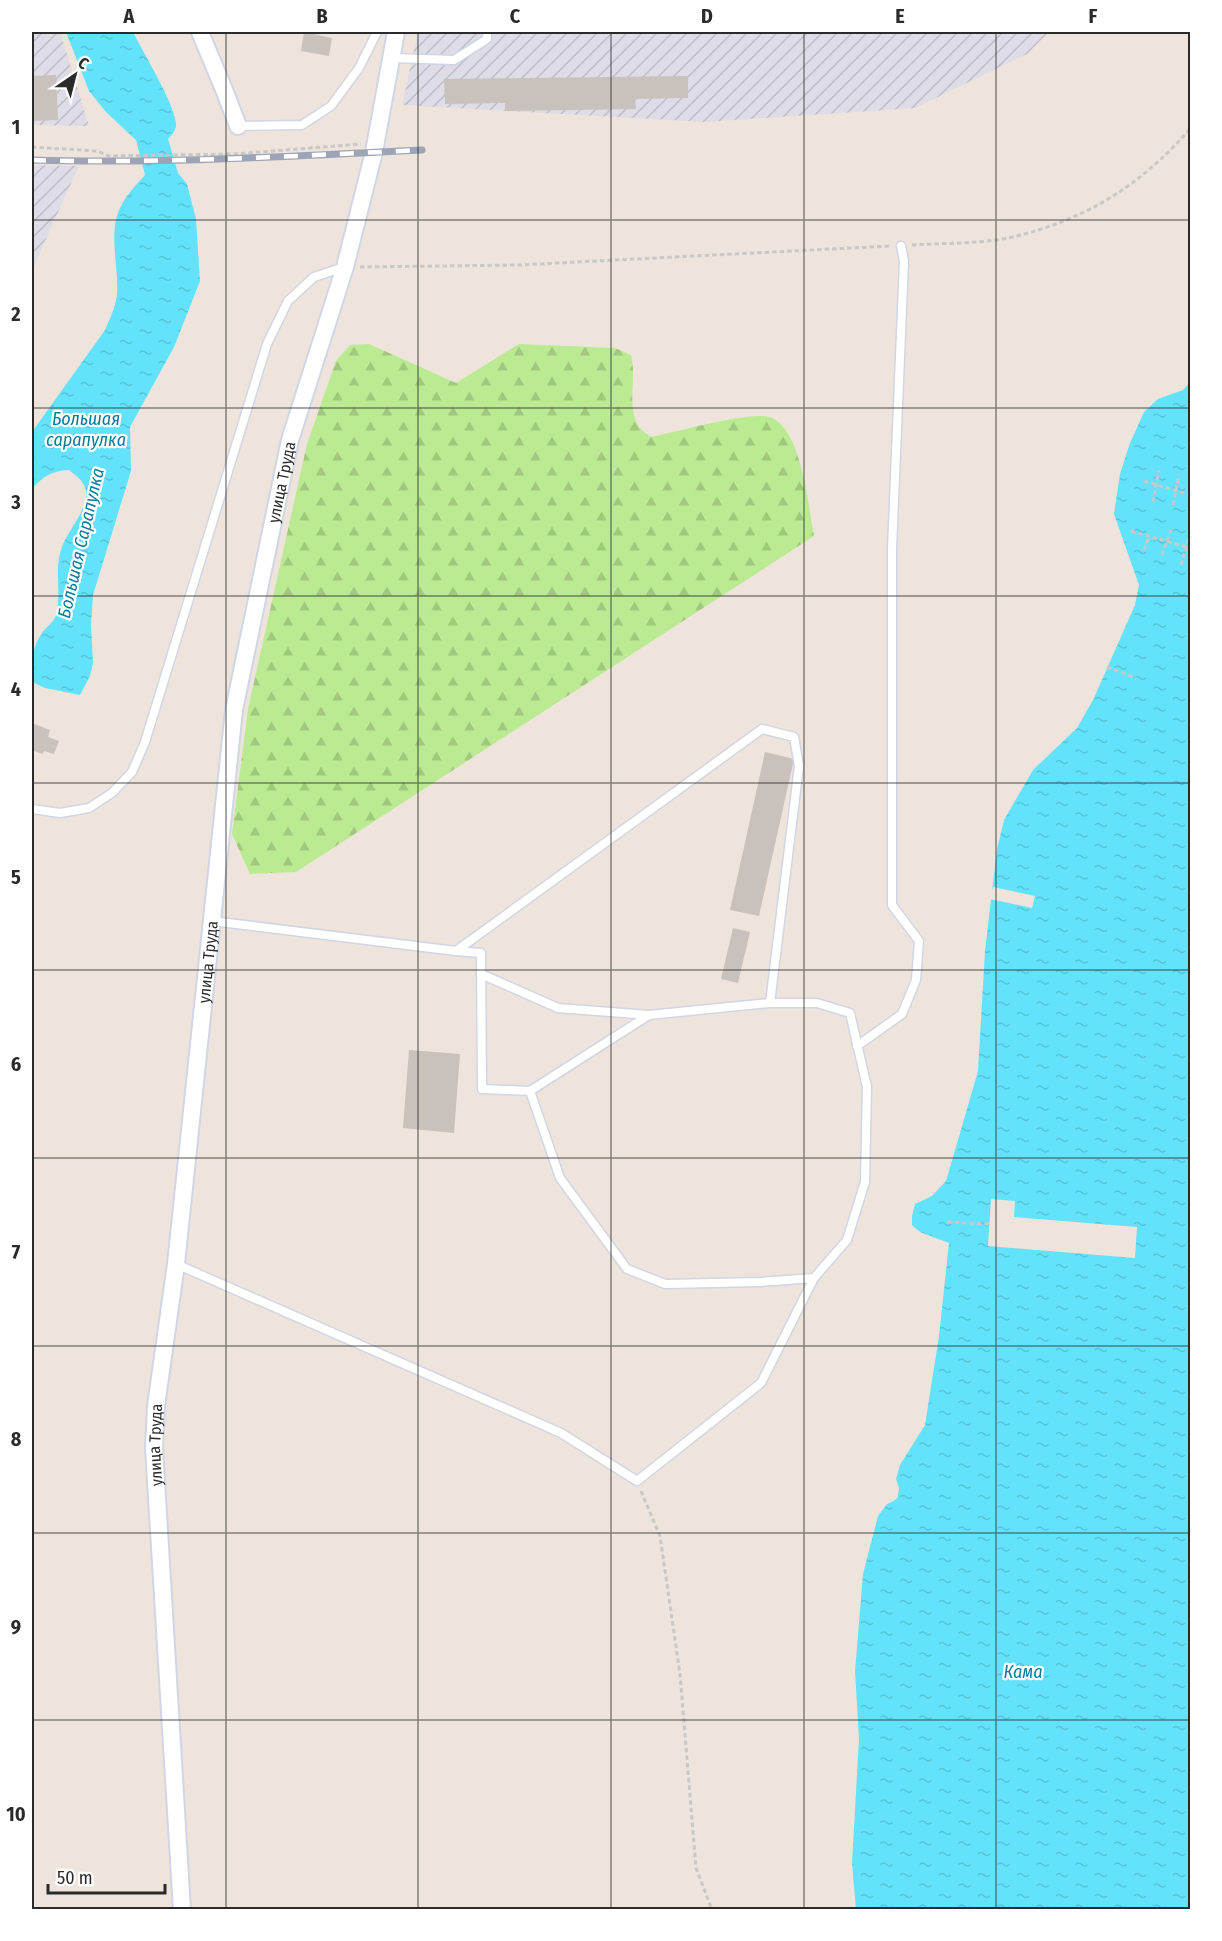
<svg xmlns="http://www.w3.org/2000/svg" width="1222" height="1941" font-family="'Fira Sans Condensed',sans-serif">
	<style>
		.industrial { fill: url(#industrial-furrows) }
		.forest { fill: url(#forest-firs) }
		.water { fill: url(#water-ripples) }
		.pier { fill: #eee4db }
		.building { fill: #c9c1bb }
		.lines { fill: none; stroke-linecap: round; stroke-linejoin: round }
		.lane-casing { stroke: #d0d6e5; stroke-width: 11 }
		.street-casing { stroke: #d0d6e5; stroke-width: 20 }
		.path { stroke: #c8c8c8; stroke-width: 3; stroke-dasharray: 4.5 3; stroke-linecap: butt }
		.lane { stroke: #fff; stroke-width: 8 }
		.street { stroke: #fff; stroke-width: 16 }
		.rail-casing { stroke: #9da4b7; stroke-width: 7 }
		.rail { stroke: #fff; stroke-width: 4.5; stroke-dasharray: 14; stroke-linecap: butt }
		.grid { fill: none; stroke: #2a2a2a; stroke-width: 1.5; stroke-opacity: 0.55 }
		.labels { text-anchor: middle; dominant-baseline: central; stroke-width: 4.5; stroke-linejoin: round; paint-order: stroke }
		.street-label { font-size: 16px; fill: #2a2a2a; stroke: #fff }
		.water-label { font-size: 18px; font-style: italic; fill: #017ca1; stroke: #fff }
		.neatline { fill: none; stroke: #2a2a2a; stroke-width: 2 }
		.grid-label { font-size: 20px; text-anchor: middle; font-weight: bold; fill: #2a2a2a }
	</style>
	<defs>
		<pattern id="industrial-furrows" width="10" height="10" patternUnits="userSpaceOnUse" patternTransform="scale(1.5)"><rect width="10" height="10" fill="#dedce6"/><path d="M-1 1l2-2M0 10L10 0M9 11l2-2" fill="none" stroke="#bfbdc5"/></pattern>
		<pattern id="forest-firs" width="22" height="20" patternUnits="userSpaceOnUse" patternTransform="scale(1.5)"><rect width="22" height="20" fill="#baea92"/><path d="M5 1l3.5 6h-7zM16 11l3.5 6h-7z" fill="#a0c97e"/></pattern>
		<pattern id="water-ripples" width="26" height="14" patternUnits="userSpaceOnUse" patternTransform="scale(1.5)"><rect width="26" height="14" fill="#63e3fb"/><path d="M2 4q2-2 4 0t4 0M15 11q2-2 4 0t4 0" fill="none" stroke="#56c3d7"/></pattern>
	</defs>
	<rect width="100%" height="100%" fill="#eee4db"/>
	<!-- industrial -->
	<g class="industrial">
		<path d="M32,32H60L89,126L32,125Z"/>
		<path d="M418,32H1049L1027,54L915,108L706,122L402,105Z"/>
		<path d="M32,165L79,166L32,270Z"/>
	</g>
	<!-- forest -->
	<path class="forest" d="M369,344L456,383L519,344L615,348L631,355C637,378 627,402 637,423C639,429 646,433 650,437C674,433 755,409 772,418C802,432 808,505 814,536L296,872L250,874L232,834L248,709L307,444L336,361L350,345Z"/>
	<!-- water -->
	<g class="water">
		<path d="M66,32H133C144,54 173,101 176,123C177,129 172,135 168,139L178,173L187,184L196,219L200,281L174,347L130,427L131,471L93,595L91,625L93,663L90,676L80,695L45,688L32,682C31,664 31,649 42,633C46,627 54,622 56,615C62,593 54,572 61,550C66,531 88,512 86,491C84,481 77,476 69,470C52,471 43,476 32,489V432L105,330C110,319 115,308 117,295C119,269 108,232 120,208C126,195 136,185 145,175L136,140L106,112L89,91Z"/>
		<path d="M1190,382V1909L856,1910L852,1863L859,1739L855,1671L863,1574L878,1516L887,1504L894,1501L898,1497L899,1488L896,1479L900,1465L925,1425L939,1336L949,1243L920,1232L912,1225V1216L915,1204L932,1196L946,1181L978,1071L985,951L997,849L1004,820L1033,770L1077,728L1093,700L1135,605L1139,585L1114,514L1120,474L1130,443L1144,412L1158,399L1183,390Z"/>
	</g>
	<!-- pier -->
	<g class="pier">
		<path d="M993,887L1035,896L1032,908L990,899Z"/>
		<path d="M991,1199L1015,1201L1014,1217L1137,1227L1135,1258L988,1246Z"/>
	</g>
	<!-- building -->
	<g class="building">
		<path d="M304,32L332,38L329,56L301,51Z"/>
		<path d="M56,75L58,120L32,121V76Z"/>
		<path d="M688,76V98L635,99L636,109L505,111V103L445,104L444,79Z"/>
		<path d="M32,723L50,730L48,737L59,741L54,754L44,751L42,754L32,750Z"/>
		<path d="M765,752L794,759L759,916L730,910Z"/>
		<path d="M733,928L750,932L738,983L721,979Z"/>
		<path d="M409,1050L460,1054L454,1133L403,1128Z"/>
	</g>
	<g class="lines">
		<!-- lane casing -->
		<g class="lane-casing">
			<g id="lane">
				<path d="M392,58L454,60L487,39V32"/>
				<path d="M238,126L302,125L331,106L359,68L377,32"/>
				<path d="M32,809L60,813L89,808L112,793L132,772L145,742L267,344L288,301L314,277L344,267"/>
				<path d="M212,921L456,951L762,729L794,737L799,766L770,1003L649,1015L530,1091L560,1178L627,1269L665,1284L760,1282L814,1278L847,1240L865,1182L867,1087L850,1013L817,1003H770"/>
				<path d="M456,951L481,953L482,1089L530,1091"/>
				<path d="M481,974L558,1008L649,1015"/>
				<path d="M857,1046L902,1014L916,980L919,941L892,905V549L904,261L901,246"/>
				<path d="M176,1264L561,1433L637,1481L761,1383L814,1278"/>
			</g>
		</g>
		<!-- street casing -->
		<g class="street-casing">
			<g id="street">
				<path d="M200,32L225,92L238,126"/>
				<path id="s1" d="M182,1910L154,1448L156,1406L176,1264L234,710L290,440L345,267L374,152L396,32"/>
			</g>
		</g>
		<!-- path -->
		<g class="path">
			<path d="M32,147L97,151L109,156L235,154L361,144"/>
			<path d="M912,245C944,243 977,244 1008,238C1084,221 1139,187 1190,129"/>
			<path d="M360,267L518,265L890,246"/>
			<path d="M1144,481L1190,495"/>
			<path d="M1153,502L1159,470"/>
			<path d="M1173,505L1179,475"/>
			<path d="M1131,531L1190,548"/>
			<path d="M1144,550L1149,536"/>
			<path d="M1162,555L1171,530"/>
			<path d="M1181,565L1190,534"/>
			<path d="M1107,667L1136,678"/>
			<path d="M947,1222L989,1224"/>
			<path d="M641,1491L660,1536L680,1674L696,1868L712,1910"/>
		</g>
		<!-- lane -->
		<use href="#lane" class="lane"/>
		<!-- street -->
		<use href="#street" class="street"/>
		<!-- rail casing -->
		<g class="rail-casing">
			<path id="rail" d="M32,160C162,164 292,156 422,150"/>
		</g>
		<!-- rail -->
		<use href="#rail" class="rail"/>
	</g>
	<!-- grid -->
	<path class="grid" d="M226,32V1910M418,32V1910M611,32V1910M804,32V1910M996,32V1910M32,220H1190M32,408H1190M32,596H1190M32,783H1190M32,970H1190M32,1158H1190M32,1346H1190M32,1533H1190M32,1720H1190"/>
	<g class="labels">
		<!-- street labels -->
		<g class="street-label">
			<text stroke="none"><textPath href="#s1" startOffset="1438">улица Труда</textPath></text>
			<text stroke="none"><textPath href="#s1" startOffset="952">улица Труда</textPath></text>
			<text stroke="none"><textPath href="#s1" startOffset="466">улица Труда</textPath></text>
		</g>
		<!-- water labels -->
		<g class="water-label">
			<text x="86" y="419">Большая<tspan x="86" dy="21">сарапулка</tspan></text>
			<text transform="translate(81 543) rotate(-77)">Большая Сарапулка</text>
			<text x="1023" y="1672">Кама</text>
		</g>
	</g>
	<!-- border -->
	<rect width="1222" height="1941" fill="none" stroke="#ffffff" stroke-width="66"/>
	<!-- north arrow -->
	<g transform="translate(75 75) rotate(35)" stroke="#ffffff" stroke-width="4.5" paint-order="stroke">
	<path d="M0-4.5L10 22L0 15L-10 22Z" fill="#2a2a2a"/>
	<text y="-9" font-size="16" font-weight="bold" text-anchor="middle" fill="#2a2a2a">С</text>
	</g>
	<!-- scale -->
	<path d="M48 1884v9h117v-9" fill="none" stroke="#2a2a2a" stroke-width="3"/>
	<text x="57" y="1884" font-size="18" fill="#2a2a2a" stroke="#ffffff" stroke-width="4.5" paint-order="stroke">50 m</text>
	<rect x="33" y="33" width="1156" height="1875" class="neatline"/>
	<g class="grid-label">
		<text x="129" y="23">A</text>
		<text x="322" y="23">B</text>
		<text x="515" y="23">C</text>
		<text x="707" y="23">D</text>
		<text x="900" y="23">E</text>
		<text x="1093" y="23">F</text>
		<text x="16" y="134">1</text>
		<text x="16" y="321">2</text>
		<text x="16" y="509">3</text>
		<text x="16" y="696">4</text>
		<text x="16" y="884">5</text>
		<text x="16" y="1071">6</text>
		<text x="16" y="1259">7</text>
		<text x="16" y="1446">8</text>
		<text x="16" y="1634">9</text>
		<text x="16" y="1821">10</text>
	</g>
</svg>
